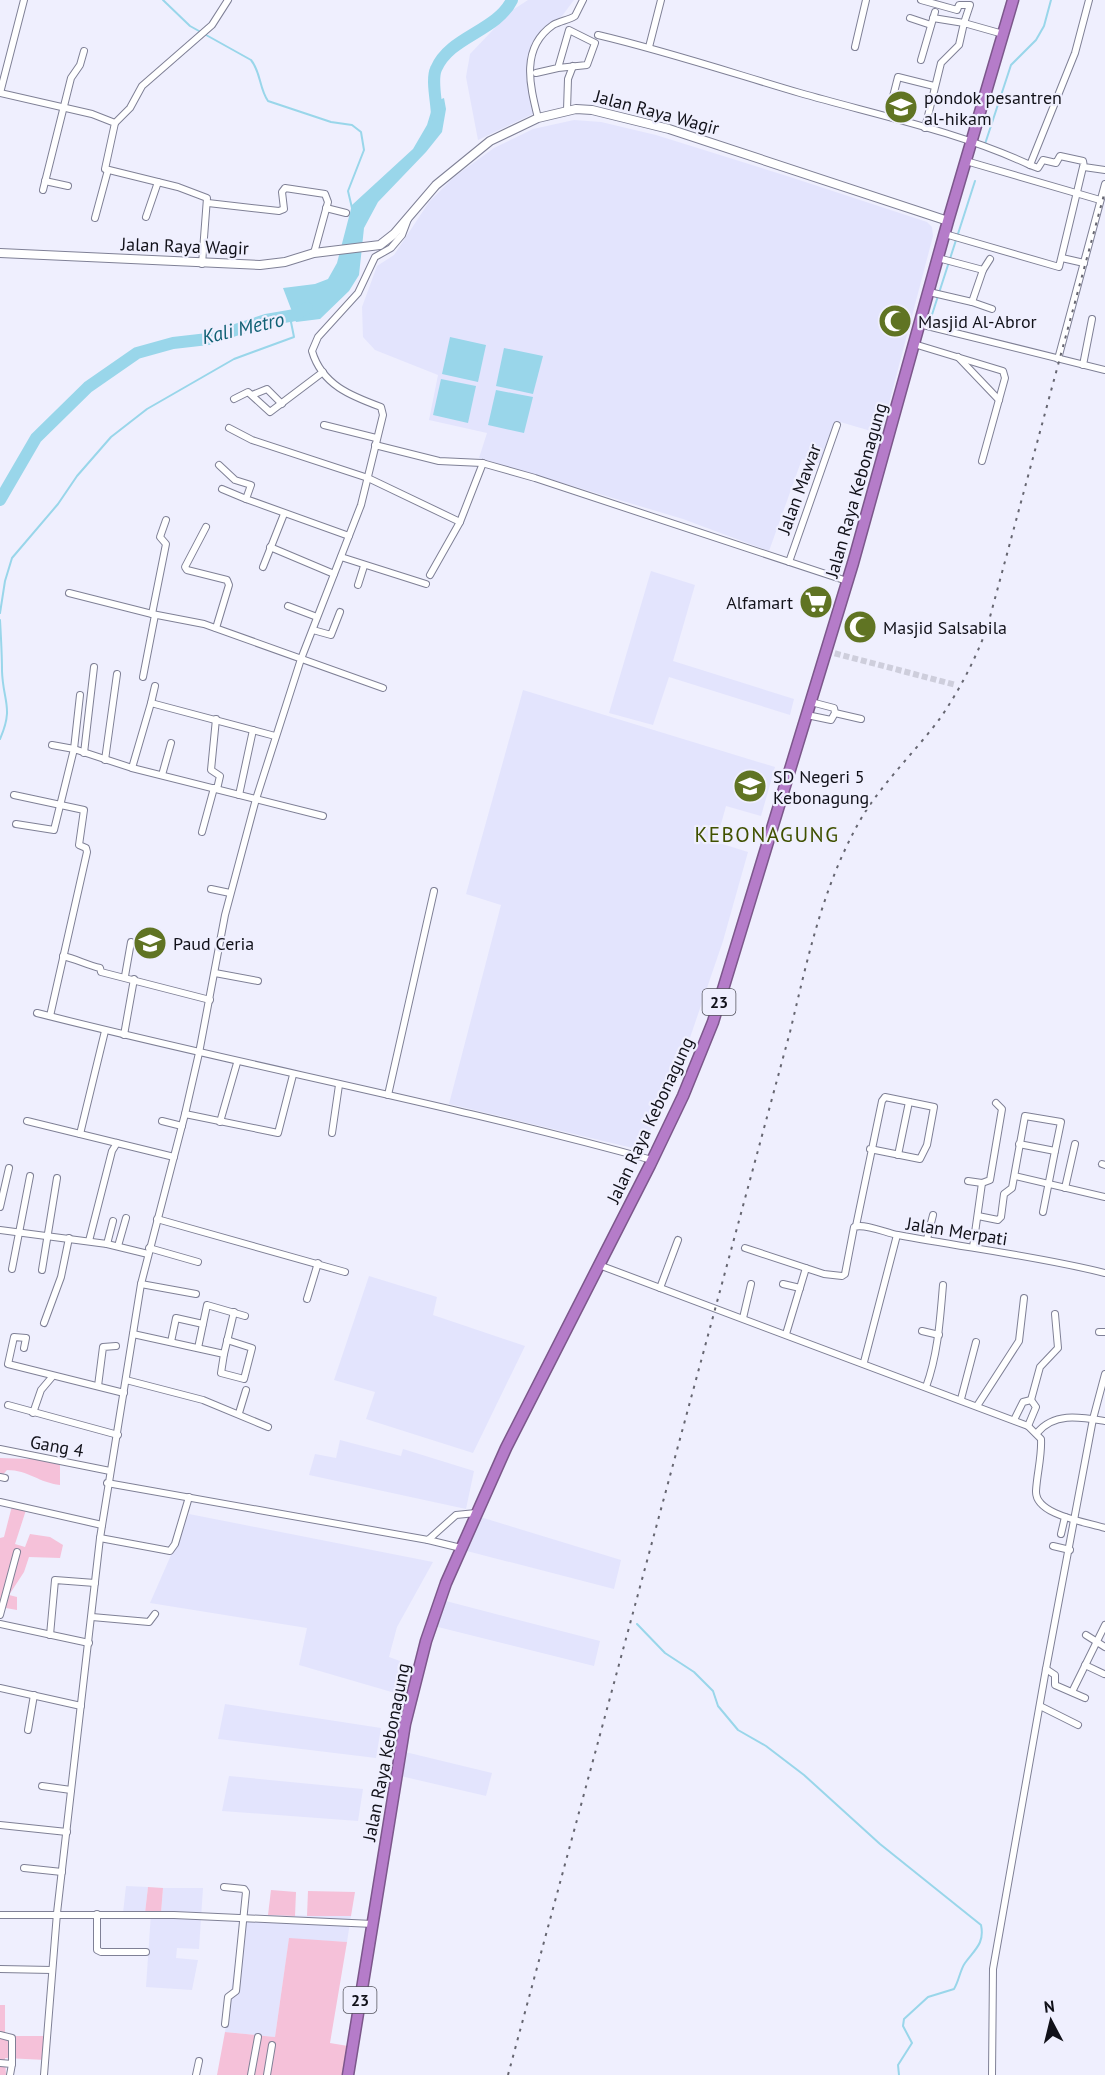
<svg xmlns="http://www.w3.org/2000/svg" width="1105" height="2075" font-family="'PT Sans',sans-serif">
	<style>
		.built { fill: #e3e4fd }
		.green { fill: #f5c1d9 }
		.water { fill: #99d6ea }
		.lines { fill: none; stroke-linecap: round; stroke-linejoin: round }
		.stream { stroke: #99d6ea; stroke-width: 2 }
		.river { stroke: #99d6ea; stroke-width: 12 }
		.street-tunnel { stroke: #cecedc; stroke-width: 6; stroke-dasharray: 6 3; stroke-linecap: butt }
		.street-casing { stroke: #7f8096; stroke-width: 8 }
		.secondary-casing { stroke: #7f8096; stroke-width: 10 }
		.highway-casing { stroke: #7c578b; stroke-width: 13 }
		.street { stroke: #fff; stroke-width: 6 }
		.secondary { stroke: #fff; stroke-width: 8 }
		.highway { stroke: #b57cc9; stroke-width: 10 }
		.rail { stroke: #666671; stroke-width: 2; stroke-dasharray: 3 6; stroke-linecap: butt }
		.labels { text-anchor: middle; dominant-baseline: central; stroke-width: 4.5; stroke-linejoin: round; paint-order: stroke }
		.shield { fill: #efeffe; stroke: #54545e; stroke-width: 1.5 }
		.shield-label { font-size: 16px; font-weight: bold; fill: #111119 }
		.poi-label { font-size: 18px; fill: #111119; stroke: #efeffe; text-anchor: start }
		.street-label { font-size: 18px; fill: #111119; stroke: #efeffe }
		.water-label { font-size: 20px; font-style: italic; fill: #116175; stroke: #efeffe }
		.quarter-label { font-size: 21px; letter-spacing: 1.5px; fill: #405100; stroke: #efeffe }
	</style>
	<rect width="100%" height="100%" fill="#efeffe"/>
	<!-- built -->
	<g class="built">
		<path d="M528,0H574L562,16L541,31L531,53L526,69L535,113L478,140L466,77L470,54L511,11Z"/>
		<path d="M574,120L601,122L656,135L790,177L927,222L932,227L933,236L881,434L837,421L823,464L802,459L769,551L683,519L479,458L487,433L429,420L438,375L375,350L363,337L362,307L377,266L394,255L429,202L454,177L494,148L533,129Z"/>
		<path d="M651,571L695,585L673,661L794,699L790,715L669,677L653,725L609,713Z"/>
		<path d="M523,690L775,767L761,816L726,806L716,842L748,852L723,941L680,1067L641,1150L449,1104L501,905L466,894Z"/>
		<path d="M369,1276L437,1297L433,1315L525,1346L473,1453L366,1419L375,1392L334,1380Z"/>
		<path d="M340,1440L401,1456L403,1449L474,1471L466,1509L309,1475L315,1454L336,1458Z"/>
		<path d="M189,1514L433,1562L397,1627L389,1657L400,1661L395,1693L299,1665L307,1628L150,1603Z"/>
		<path d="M477,1516L621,1560L614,1589L463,1550Z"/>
		<path d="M442,1600L600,1641L594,1666L434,1626Z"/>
		<path d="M225,1704L381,1728L376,1758L218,1739Z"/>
		<path d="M397,1750L492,1773L486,1796L392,1774Z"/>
		<path d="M229,1776L363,1789L358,1821L222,1811Z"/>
		<path d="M126,1886L148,1887L145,1913H123Z"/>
		<path d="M163,1888H203L199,1949L177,1948L176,1958L198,1960L192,1990L146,1987L151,1913H161Z"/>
		<path d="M242,1915L351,1916L347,1942L289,1939L275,2037L225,2032Z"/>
	</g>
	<!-- green -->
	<g class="green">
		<path d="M0,1458L60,1460V1485C40,1483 28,1470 7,1470L0,1478Z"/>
		<path d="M12,1506L26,1510L15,1544L25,1547L30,1534L50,1537L63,1545L60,1558L29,1557L24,1572L9,1595L17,1597V1610L0,1607V1538L4,1537Z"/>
		<path d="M148,1887L163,1888L161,1913H145Z"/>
		<path d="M271,1890L296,1892L295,1916L268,1915Z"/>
		<path d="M308,1891L355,1892L351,1916H307Z"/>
		<path d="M289,1938L347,1942L330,2043L354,2047L349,2075H217L225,2032L275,2037Z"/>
		<path d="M0,2005H5V2036H48L46,2060L5,2058L6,2075H0Z"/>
	</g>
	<!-- water -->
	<g class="water">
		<path d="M444,98L446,109L442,132L426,152L378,202L364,228L359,275L349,291L320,319L296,322L283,288L315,284L328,279L337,263L352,205L413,149L427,125L434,102Z"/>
		<path d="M450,337L486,345L478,382L442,374Z"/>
		<path d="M504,348L543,356L533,394L496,386Z"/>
		<path d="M441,379L476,386L468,423L433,415Z"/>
		<path d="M496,390L533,397L524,433L488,425Z"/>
	</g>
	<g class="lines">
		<!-- stream -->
		<g class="stream">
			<path d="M163,0L190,26L251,60C261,72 259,88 268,101L331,122L352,125L361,132L364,150L348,191L352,208"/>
			<path d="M985,144L1011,65L1036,40L1044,26L1051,0"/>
			<path d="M929,324L975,181"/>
			<path d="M0,613L5,581L12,558L58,504L77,476L111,437L147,409L234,359L294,337L291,322L295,315"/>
			<path d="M0,620C1,637 2,654 2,671C3,702 14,707 0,739"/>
			<path d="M637,1624L665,1653L694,1672L713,1691L718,1706L738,1730L766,1746L804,1775L880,1844L981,1925C985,1944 974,1950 965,1963C960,1970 959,1981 954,1989L928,1997L904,2019L903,2026L912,2043L898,2065L899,2075"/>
		</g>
		<!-- river -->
		<g class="river">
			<path d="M437,116C437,103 431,80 436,69C450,36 496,32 512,0"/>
			<path d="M0,500L36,438L88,387L137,353L173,343L208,339L266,320L295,315L307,308"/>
		</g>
		<!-- street-tunnel -->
		<path class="street-tunnel" d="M826,651L956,685"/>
		<!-- street casing -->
		<g class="street-casing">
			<g id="street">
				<path d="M921,0L957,10L959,5H970L964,23L933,18"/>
				<path d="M910,18L931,25"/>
				<path d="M598,35C666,51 732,73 800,93C877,115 957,131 1030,165L1075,53L1089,0"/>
				<path d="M649,47L661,0"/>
				<path d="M855,47L866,0"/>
				<path d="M921,60L935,12"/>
				<path d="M536,73L558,68L569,30L595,43L587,65L558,68"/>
				<path d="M0,93L92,114L115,123L105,169L178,187L207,198L202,264"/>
				<path d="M0,93L24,0"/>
				<path d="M567,110L568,79L573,66"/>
				<path d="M888,116L898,77L934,86"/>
				<path d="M538,118C530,86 520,48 553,25C560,21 569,20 575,16L583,0"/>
				<path d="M115,123L130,108L142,86L212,25L228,0"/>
				<path d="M925,128L941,63L959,45L964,23L1003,34"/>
				<path d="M966,161L1100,200"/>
				<path d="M1030,165L1038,168L1043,160L1056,163L1060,156L1083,161L1084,167L1105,170"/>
				<path d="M45,181L68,186"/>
				<path d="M43,190L71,78L80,65L84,51"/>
				<path d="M208,203L279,211L284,209L282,192L285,188L325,194L328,202L314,253"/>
				<path d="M326,208L346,213"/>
				<path d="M146,217L158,182"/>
				<path d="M95,218L108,170"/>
				<path d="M945,234L1059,267L1083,167"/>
				<path d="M1062,258L1084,263"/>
				<path d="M983,270L990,259"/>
				<path d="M929,292L972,302L983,270L938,258"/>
				<path d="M972,302L992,309"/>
				<path d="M919,324L1105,370"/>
				<path d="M914,344L1003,371L1005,378L982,461"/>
				<path d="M958,357L999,400"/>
				<path d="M1058,359L1105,184"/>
				<path d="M1083,365L1092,319"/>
				<path d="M252,395L267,389L282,404"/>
				<path d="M234,399L248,392L270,412L323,372"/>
				<path d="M324,425L376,438"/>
				<path d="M229,428L252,440L368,478L460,522"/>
				<path d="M375,445L439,461L482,463L535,478L847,581"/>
				<path d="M219,465L235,480L251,485L246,499L349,536"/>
				<path d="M222,489L246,499"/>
				<path d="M206,527L185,567L187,570L227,580L229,585L216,628"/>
				<path d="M270,547L334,574"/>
				<path d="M341,557L426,584"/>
				<path d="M789,562L837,425"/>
				<path d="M263,567L284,514"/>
				<path d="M430,575L460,522L483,463"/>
				<path d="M358,585L364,566"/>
				<path d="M69,593L152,614L204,624L383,688"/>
				<path d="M288,606L317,617"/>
				<path d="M152,614L166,544L160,537L166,520"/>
				<path d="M313,630L331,635L340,612"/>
				<path d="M143,677L155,615"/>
				<path d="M151,703L155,686"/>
				<path d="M835,713L861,719"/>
				<path d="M807,715L831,720L835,713L834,708L811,702"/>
				<path d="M216,719L211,770L220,776L217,789"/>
				<path d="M52,745L74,749L80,695"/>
				<path d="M84,753L94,667"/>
				<path d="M105,760L117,674"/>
				<path d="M132,768L151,703L275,736"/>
				<path d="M162,775L171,743"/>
				<path d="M14,795L84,810L79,845L86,848L87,852L50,1016"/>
				<path d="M239,795L253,730"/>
				<path d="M16,824L54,830L74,749L132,768L323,816"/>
				<path d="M202,832L214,788"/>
				<path d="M211,889L230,893"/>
				<path d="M63,956C76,959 87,965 100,968L101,972L210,1000"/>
				<path d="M215,973L258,981"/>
				<path d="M125,976L131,942"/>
				<path d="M37,1013C241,1065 449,1104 652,1160"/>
				<path d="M124,1035L134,979"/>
				<path d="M388,1095L434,891"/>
				<path d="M185,1114L278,1133L293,1075"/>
				<path d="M27,1121L174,1157"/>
				<path d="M162,1121L182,1126"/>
				<path d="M220,1122L237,1063"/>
				<path d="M332,1133L339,1085"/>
				<path d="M80,1134L105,1031"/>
				<path d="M1019,1144L1055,1151L1043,1212"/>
				<path d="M898,1155L909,1102"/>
				<path d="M1102,1164L1105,1165"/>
				<path d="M1015,1176L1105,1197"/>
				<path d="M968,1181L982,1183L990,1180L1002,1109L996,1103"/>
				<path d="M1065,1188L1075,1144"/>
				<path d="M0,1207L9,1168"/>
				<path d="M978,1216L998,1220L1001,1217L1004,1194L1012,1188L1025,1116L1061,1122L1055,1151"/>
				<path d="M157,1219L345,1272"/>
				<path d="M856,1226L882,1101L885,1097L934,1107L927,1145L920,1159L870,1149"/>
				<path d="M0,1230L107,1244L148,1254"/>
				<path d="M927,1239L933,1215"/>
				<path d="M89,1241L112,1151L117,1143"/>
				<path d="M107,1244L113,1221"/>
				<path d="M118,1246L126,1218"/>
				<path d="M973,1247L982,1183"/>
				<path d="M149,1248L198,1262"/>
				<path d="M745,1248L824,1274L842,1276L845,1274L854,1227C865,1223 886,1233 898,1235C967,1248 1037,1256 1105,1273"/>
				<path d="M599,1265L1028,1426L1041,1439C1042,1456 1037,1473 1036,1491C1035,1515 1086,1522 1105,1528"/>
				<path d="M12,1269L30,1176"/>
				<path d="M42,1270L57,1178"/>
				<path d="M141,1284L196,1294"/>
				<path d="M783,1284L800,1288"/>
				<path d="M660,1288L678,1240"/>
				<path d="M307,1299L318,1263"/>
				<path d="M743,1318L751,1284"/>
				<path d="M44,1323L61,1277L69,1238"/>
				<path d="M922,1331L939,1335"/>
				<path d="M1099,1332H1105"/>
				<path d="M133,1334L224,1354L221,1373L244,1379L252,1348L227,1340"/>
				<path d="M786,1334L806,1268"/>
				<path d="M171,1342L176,1318L203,1324"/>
				<path d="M24,1348L26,1338L14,1337L8,1364L124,1393"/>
				<path d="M198,1348L207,1305L245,1316"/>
				<path d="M224,1354L234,1312"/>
				<path d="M864,1362L897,1235"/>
				<path d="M126,1380L203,1400L268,1427"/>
				<path d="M98,1386L103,1347L116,1346"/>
				<path d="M926,1387C938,1354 940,1320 943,1285"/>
				<path d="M961,1399L976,1342"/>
				<path d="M1031,1400L1040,1367L1058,1348L1055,1314"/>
				<path d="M8,1405L118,1435"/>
				<path d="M977,1406L1019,1341L1024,1298"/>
				<path d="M33,1413L41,1390L52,1377"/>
				<path d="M239,1413L246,1390"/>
				<path d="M1014,1420L1023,1402L1031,1400L1036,1407L1028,1426"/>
				<path d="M1037,1433C1054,1412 1080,1417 1105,1421"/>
				<path d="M0,1449L110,1471"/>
				<path d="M0,1477L5,1478"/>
				<path d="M107,1483L428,1540L456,1515L476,1513"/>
				<path d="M0,1502L102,1525"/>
				<path d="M1061,1534L1065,1517"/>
				<path d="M100,1538L170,1551L175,1544L189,1497"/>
				<path d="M428,1540L461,1548"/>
				<path d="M1053,1546L1070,1550"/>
				<path d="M0,1615L17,1552"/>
				<path d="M92,1617L149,1622L155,1614"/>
				<path d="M0,1624L89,1643"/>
				<path d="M50,1635L55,1580L95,1583"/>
				<path d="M1086,1635L1105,1647"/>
				<path d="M1085,1665L1104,1674"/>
				<path d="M1046,1669L1055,1675V1685L1085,1698"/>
				<path d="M0,1688L81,1706"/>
				<path d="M1072,1692L1105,1625"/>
				<path d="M1040,1706L1078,1725"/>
				<path d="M28,1730L34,1695"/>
				<path d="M42,1786L71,1790"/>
				<path d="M0,1825L67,1832"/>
				<path d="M24,1868L62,1872"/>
				<path d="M224,1887L244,1889L246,1892L236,1991L228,1997L225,2024"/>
				<path d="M97,1914V1950L101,1952H146"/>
				<path d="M0,1915H174L373,1924"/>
				<path d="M0,1969L52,1970"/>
				<path d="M0,2035L12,2038V2064"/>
				<path d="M0,2063L12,2064L10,2075"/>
				<path d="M44,2075L57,1913L100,1538L141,1284L185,1114L199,1053L225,915L256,799L301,659L361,505L383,415L381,407C351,396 322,385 312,351L318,337L358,293L375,257L391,248L402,235L408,219"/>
				<path d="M196,2075L199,2061"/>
				<path d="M251,2075L258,2037"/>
				<path d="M267,2075L272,2045"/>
				<path d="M992,2075L993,1969L1046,1669L1093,1419L1105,1374"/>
			</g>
		</g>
		<!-- secondary casing -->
		<g class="secondary-casing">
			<path id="secondary" d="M0,253L260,265L285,262L314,253L380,245L394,234L436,185L490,141L538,118L576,109L592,110L669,129L948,221"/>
		</g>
		<!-- highway casing -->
		<g class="highway-casing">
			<path id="highway" d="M348,2075L405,1724L426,1641L446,1583L506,1448L650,1165L683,1096L713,1022L853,563L948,221L1013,0"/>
		</g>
		<!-- street -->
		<use href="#street" class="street"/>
		<!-- secondary -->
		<use href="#secondary" class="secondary"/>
		<!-- highway -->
		<use href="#highway" class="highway"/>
		<!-- rail -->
		<path class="rail" d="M508,2075L790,1032C808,957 823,884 862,817C884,781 916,751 941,717C960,689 975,660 987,628L1105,191"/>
	</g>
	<!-- icons -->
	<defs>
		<g id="school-disc" transform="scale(1.725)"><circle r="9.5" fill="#607423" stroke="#efeffe"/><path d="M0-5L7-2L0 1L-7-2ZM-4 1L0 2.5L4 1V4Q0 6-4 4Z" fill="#fff"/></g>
		<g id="mosque-disc" transform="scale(1.725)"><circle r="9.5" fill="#607423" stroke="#efeffe"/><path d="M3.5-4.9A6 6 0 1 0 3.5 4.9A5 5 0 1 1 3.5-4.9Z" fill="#fff"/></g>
		<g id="supermarket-disc" transform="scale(1.725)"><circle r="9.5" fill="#607423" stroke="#efeffe"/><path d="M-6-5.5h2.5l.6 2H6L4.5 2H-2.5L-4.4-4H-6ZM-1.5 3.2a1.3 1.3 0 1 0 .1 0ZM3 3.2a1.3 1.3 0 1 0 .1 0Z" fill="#fff"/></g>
	</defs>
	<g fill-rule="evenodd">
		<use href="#school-disc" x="901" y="107"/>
		<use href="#mosque-disc" x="895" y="321"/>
		<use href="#supermarket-disc" x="816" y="602"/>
		<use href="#mosque-disc" x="860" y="627"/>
		<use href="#school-disc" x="750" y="786"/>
		<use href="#school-disc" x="150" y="943"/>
	</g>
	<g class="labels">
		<!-- shield labels -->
		<g class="shield">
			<rect x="702.5" y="989" width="33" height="26" rx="4.5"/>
			<rect x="343.5" y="1987" width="33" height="26" rx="4.5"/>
		</g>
		<g class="shield-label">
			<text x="719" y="1002">23</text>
			<text x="360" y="2000">23</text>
		</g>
		<!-- poi labels -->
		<g class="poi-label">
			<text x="924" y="97">pondok pesantren<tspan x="924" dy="21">al-hikam</tspan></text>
			<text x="918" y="321">Masjid Al-Abror</text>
			<text x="793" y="602" text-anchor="end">Alfamart</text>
			<text x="883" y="627">Masjid Salsabila</text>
			<text x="773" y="776">SD Negeri 5<tspan x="773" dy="21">Kebonagung</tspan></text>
			<text x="173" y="943">Paud Ceria</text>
		</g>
		<!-- street labels -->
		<g class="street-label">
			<text transform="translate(657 112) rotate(15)">Jalan Raya Wagir</text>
			<text transform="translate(185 246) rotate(2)">Jalan Raya Wagir</text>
			<text transform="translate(799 489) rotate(-70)">Jalan Mawar</text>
			<text transform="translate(856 490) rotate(-74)">Jalan Raya Kebonagung</text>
			<text transform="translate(650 1120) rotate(-65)">Jalan Raya Kebonagung</text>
			<text transform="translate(957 1231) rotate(9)">Jalan Merpati</text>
			<text transform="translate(57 1446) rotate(10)">Gang 4</text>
			<text transform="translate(386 1752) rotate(-79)">Jalan Raya Kebonagung</text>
		</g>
		<!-- water labels -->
		<g class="water-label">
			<text transform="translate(243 328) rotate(-13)">Kali Metro</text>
		</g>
		<!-- quarter labels -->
		<g class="quarter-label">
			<text x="767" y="834">KEBONAGUNG</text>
		</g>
	</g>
	<!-- north arrow -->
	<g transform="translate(1051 2021) rotate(353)" stroke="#efeffe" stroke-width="4.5" paint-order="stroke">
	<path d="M0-4.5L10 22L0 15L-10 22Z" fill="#111119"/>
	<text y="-9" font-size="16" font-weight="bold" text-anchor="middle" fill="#111119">N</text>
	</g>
</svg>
